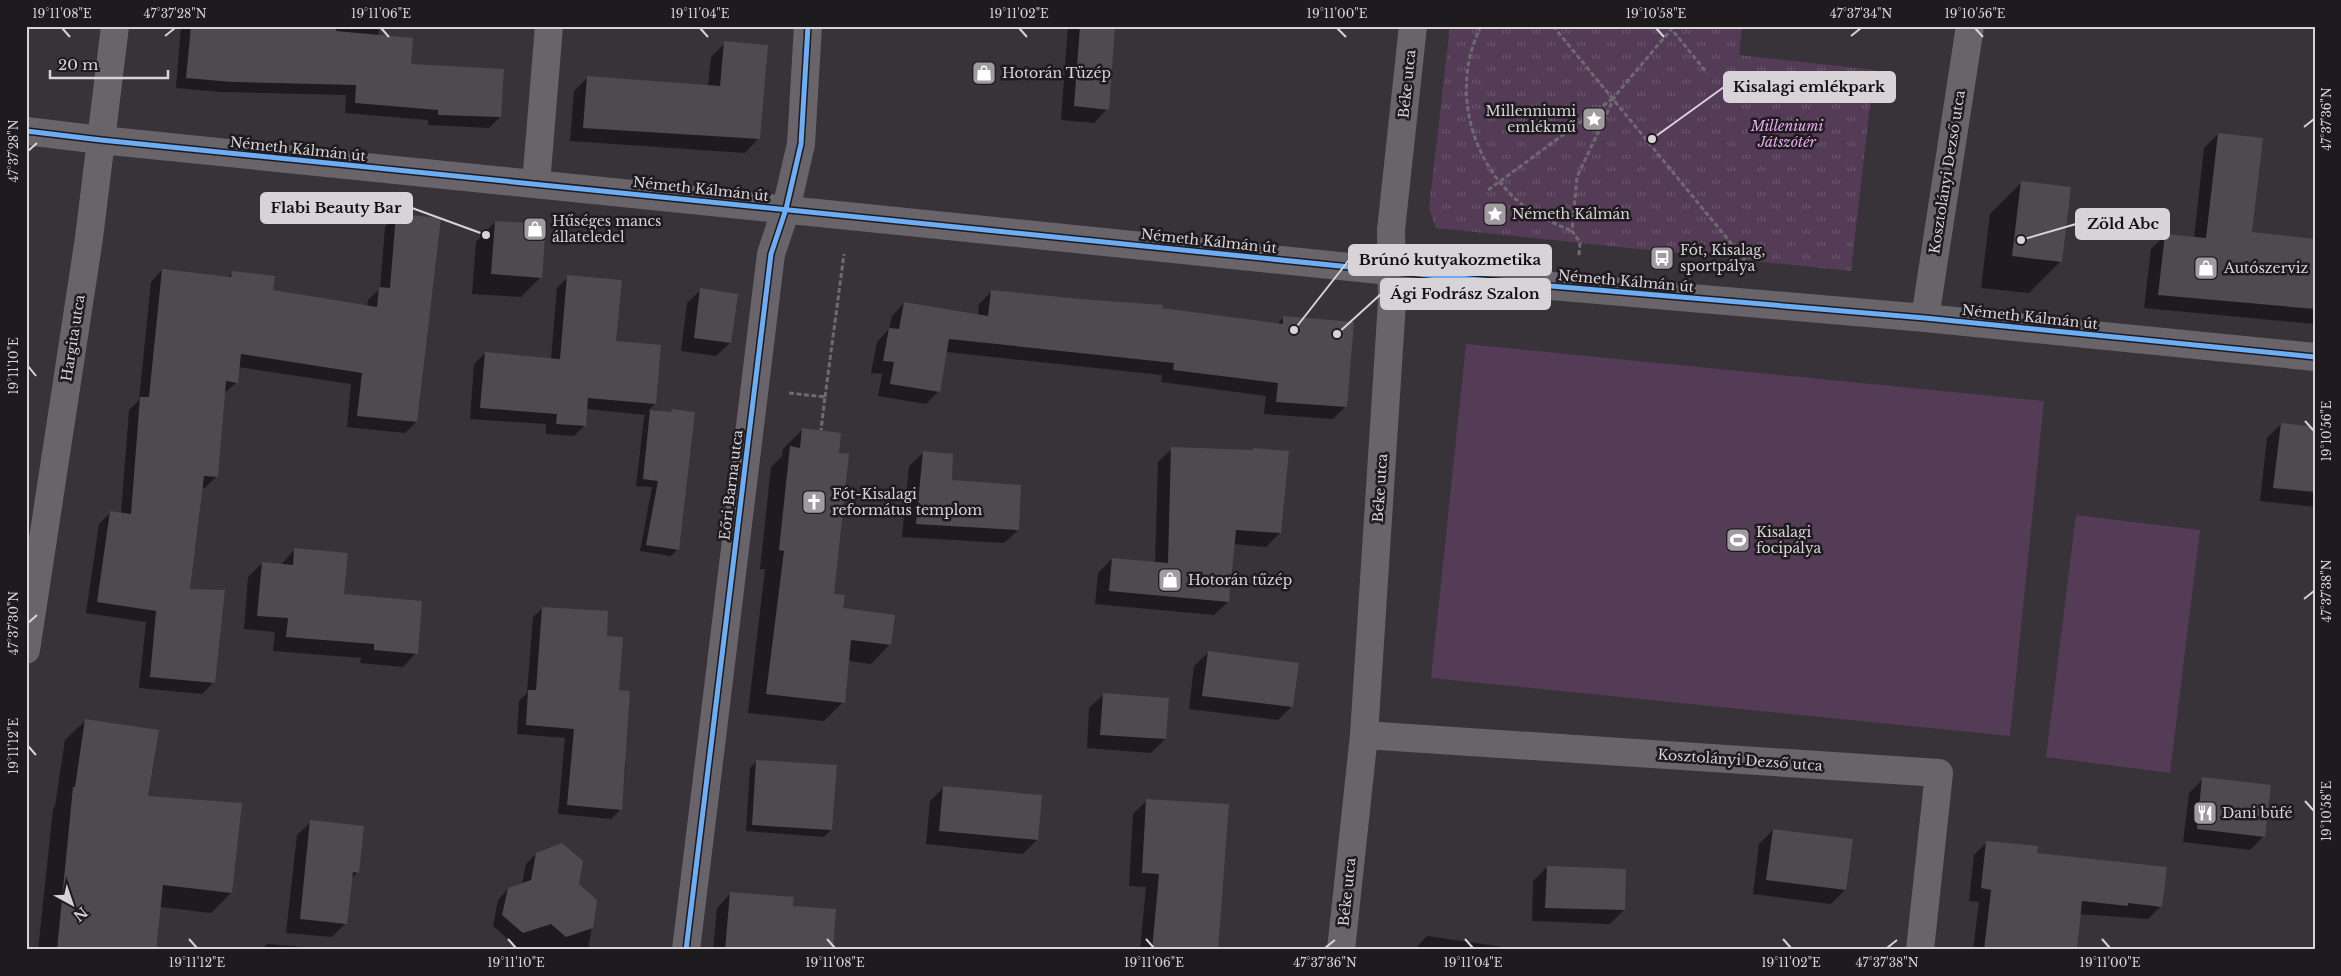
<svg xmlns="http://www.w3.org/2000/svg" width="2341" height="976" font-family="'Libre Baskerville',serif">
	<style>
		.grass { fill: #543b56 }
		.park { fill: url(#park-tufts) }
		.shadow { fill: #0007 }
		.building { fill: #4e4b4e }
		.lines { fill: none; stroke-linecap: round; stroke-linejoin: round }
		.path { stroke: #6f6a6f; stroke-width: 3; stroke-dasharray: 5 2.5; stroke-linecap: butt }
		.minor { stroke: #69636a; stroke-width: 28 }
		.tertiary { stroke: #69636a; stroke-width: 28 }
		.cycleway-casing { stroke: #1e1b1e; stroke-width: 8 }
		.cycleway { stroke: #6dadf4; stroke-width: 5 }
		.ticks { fill: none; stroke: #d7d3d7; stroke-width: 2 }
		.labels { text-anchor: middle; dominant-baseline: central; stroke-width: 5; stroke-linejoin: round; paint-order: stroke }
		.poi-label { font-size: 14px; fill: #d7d3d7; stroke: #1e1b1e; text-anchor: start }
		.street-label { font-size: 14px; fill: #d7d3d7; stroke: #1e1b1e }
		.park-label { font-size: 14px; font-style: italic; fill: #eaa8f0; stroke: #1e1b1e }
		.leader { fill: none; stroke: #d7d3d7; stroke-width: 2 }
		.callout-dot { fill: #d7d3d7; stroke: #1e1b1e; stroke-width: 2 }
		.callout { fill: #d7d3d7; stroke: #d7d3d7; stroke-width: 2 }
		.callout-label { font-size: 15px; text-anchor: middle; font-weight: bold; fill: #111 }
		.neatline { fill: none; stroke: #d7d3d7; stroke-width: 2 }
		.ticks-label { font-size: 12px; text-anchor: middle; fill: #d7d3d7 }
	</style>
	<defs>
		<pattern id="park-tufts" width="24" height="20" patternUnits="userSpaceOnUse" patternTransform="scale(1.25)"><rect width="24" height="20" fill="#543b56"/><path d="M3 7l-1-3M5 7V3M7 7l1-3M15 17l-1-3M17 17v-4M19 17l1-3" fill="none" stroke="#6c566e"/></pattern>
	</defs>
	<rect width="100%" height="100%" fill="#373338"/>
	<!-- grass -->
	<g class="grass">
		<path d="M1466,344L2044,401L2010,736L1431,678Z"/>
		<path d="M2076,515L2200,530L2170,773L2046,757Z"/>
	</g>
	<!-- park -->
	<path class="park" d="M1450,26H1742L1739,55L1874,70L1851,271L1436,228L1429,209Z"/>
	<!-- shadow -->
	<g class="shadow">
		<path d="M181,26H379L378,36L409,65L500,117L489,128L428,125V120L345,113L346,95L221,92L176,88Z"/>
		<path d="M1068,26H1114L1107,109L1094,123L1061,120Z"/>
		<path d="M725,43L758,139L745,153L570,141L574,91L588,77L708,86L711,57Z"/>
		<path d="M2218,134L2251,233L2315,240V324L2144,308L2151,249L2165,235L2194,238L2204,148Z"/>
		<path d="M2022,182L2061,261L2029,293L1981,288L1990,214Z"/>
		<path d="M397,215L416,422L405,433L347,427L351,384L238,367L237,382L224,393L217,476L205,488L201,487L188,590L213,683L202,694L139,688L146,622L86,613L99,524L110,513L121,514L129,410L139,400L151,282L162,270L228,277L233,273L272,292L367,306L368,300L380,289L385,227Z"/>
		<path d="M495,222L541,277L521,297L472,294L476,242Z"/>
		<path d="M568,277L615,342L655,404L648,411L670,413L672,410L678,549L671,556L640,551L652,487L636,486L644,418L646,415L586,409L585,425L574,436L546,434V424L470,419L474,364L485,353L551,359L557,288Z"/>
		<path d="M701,290L730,343L716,356L681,351L687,303Z"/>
		<path d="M992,291L1277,324L1284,317L1346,406L1333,419L1264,414L1266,396L1161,382L1162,375L946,352L939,391L926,404L878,396L882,374L871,373L877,342L889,329L892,316L904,303L978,315L979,304Z"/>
		<path d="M2281,424L2315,428V507L2260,501L2267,438Z"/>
		<path d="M802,430L833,595L842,610L890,644L871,664L848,661L843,702L824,721L748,713L765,569H760L771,467L782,456L783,449Z"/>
		<path d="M1172,449L1280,533L1266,547L1233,544L1228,602L1214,615L1095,604L1098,573L1112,559L1155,563L1158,462Z"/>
		<path d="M923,453L951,481L1018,530L1004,543L902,537L909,466Z"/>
		<path d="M295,549L343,595L416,653L403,667L360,663L361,658L273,651L275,632L244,629L248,577L262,563L281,565Z"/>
		<path d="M543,608L605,637L618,691L623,762L626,763L621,809L611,819L558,814L565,738L517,734L519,701L527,693L533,617Z"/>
		<path d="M1208,653L1292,706L1278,720L1189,709L1194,666Z"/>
		<path d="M1103,695L1165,739L1151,753L1087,748L1089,708Z"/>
		<path d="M86,720L146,797L231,893L211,913L160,907L155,950H38L53,809L55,806L65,740Z"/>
		<path d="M757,761L831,830L824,837L746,831L750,768Z"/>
		<path d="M2203,779L2264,836L2250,850L2183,842L2189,793Z"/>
		<path d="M944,787L1037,840L1023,854L926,844L930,801Z"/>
		<path d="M1147,800L1217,950H1140L1146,887L1129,886L1133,814Z"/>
		<path d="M311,822L358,872L351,879L346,923L332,937L286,933L297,835Z"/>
		<path d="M1773,830L1851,840L1845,890L1831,904L1753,894L1759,844Z"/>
		<path d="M1987,842L2161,906L2148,919L2079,914L2075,950H1973L1979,902L1969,901L1974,855Z"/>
		<path d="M536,854L596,901L588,950H520L493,926L498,900L508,889L522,884L526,864Z"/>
		<path d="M1547,867L1624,910L1610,924L1532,921L1533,881Z"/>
		<path d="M730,894L792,907L832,950H713L717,908Z"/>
		<path d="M1427,936L1524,950H1414Z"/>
		<path d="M267,944L318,948V950H261Z"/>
	</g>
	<!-- building -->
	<g class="building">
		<path d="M191,26H336V31L413,38L411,64L504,69L501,117L438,115V110L355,103L356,85L232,82L186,78Z"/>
		<path d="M1080,26H1115L1109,110L1074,106Z"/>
		<path d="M724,41L768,45L760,139L583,128L587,76L720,86Z"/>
		<path d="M2218,133L2263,138L2252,232L2315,239V309L2158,295L2165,234L2206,238Z"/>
		<path d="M2021,181L2071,187L2062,262L2012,256Z"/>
		<path d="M396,214L441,218L417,422L357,416L362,373L241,354L238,383L226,381L218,477L204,476L190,589L225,590L215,683L150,677L156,611L97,602L110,511L131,514L140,397H149L162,269L231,277L232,271L275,276L273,290L377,307L379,287L390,288Z"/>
		<path d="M495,221L546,224L542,278L491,274Z"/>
		<path d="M567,275L622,280L616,341L661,345L656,404L588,398L586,426L556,424L557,414L480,408L485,352L560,359Z"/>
		<path d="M700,288L738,294L731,343L694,338Z"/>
		<path d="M991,290L1080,299L1163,305L1162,308L1283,324V316L1354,322L1347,407L1276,402L1278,383L1173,370L1174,363L949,339L940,392L890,384L894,362L883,361L889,328L899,329L904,302L988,316Z"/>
		<path d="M672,409L695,412L679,550L646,545L658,481L643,479L650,410L671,412Z"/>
		<path d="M2281,423L2315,427V492L2273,488Z"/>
		<path d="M802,428L841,433L839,453L849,454L834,594L845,595L843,608L895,615L891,645L851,640L845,703L766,694L784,551L779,550L790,446L800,448Z"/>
		<path d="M1171,447L1253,450V448L1289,451L1281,533L1236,530L1229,602L1109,591L1112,558L1168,563Z"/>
		<path d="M923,451L953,454L952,480L1021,485L1019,530L916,524Z"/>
		<path d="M294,548L348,553L344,594L422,601L418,654L374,650V644L286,637L288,618L257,616L262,562L293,565Z"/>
		<path d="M542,607L608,611L607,636L623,637L619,690L630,691L622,810L567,805L574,729L526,725L528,690H536Z"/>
		<path d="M1208,651L1299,663L1293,707L1202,696Z"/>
		<path d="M1103,693L1169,698L1166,739L1100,735Z"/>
		<path d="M85,719L159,730L148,796L242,803L232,893L163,885L156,950H57L73,787H75Z"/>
		<path d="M756,760L837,765L832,830L752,825Z"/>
		<path d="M2202,777L2271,785L2265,837L2197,829Z"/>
		<path d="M943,786L1042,795L1038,840L939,831Z"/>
		<path d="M1146,799L1229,804L1218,950H1152L1159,874L1142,873Z"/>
		<path d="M310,820L364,826L359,873L353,872L347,924L300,919Z"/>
		<path d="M1773,829L1853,839L1846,890L1766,880Z"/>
		<path d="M1986,841L2038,846L2037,853L2167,867L2162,907L2128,903V906L2082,901L2077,950H1984L1991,890L1981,888Z"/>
		<path d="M562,843L583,861L579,884L597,900L593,928L566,937L551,924L523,933L502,915L508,888L531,880L536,853Z"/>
		<path d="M1547,866L1626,869L1625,910L1545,908Z"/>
		<path d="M730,892L794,897L793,906L836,909L833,950H725Z"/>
	</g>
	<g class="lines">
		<!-- path -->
		<g class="path">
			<path d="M1481,26C1451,86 1469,159 1519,202C1534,216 1554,223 1572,231"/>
			<path d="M1553,26L1744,259L1743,269"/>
			<path d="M1669,26L1707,73"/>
			<path d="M1488,190L1612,99"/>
			<path d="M1579,255L1580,242L1572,231L1577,177L1615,96L1674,26"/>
			<path d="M789,393L825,397L821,430"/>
			<path d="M825,397L844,254"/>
		</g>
		<!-- minor -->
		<g class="minor">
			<path d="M1925,318L1970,26"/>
			<path d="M26,650L89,238L115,26"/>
			<path d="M1364,735L1939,773L1920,950"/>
			<path d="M686,950L771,254L786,209L801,144L808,26"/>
			<path d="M1341,950L1364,735L1392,302L1391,230L1413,26"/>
		</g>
		<!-- tertiary -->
		<g class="tertiary">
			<path d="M26,131L101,140L1458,278L1925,318L2315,357"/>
			<path d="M536,184L549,26"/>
		</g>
		<!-- cycleway casing -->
		<g class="cycleway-casing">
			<g id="cycleway">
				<path d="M26,131L101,140L1458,278L1925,318L2315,357"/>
				<path d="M686,950L771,254L786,209L801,144L808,26"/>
			</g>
		</g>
		<!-- cycleway -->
		<use href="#cycleway" class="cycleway"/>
	</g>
	<!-- ticks -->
	<path class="ticks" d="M62,28L70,37M381,28L389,37M700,28L708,37M1019,28L1027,37M1337,28L1346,37M1656,28L1664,37M1975,28L1983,37M165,36L175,28M1851,36L1861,28M2304,127L2314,119M28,151L37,143M28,366L36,376M2305,421L2314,431M2304,599L2314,591M28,623L37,615M28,746L36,755M2305,801L2314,811M189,939L197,948M508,939L516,948M827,939L835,948M1146,939L1154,948M1465,939L1473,948M1783,939L1791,948M2102,939L2110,948M1325,948L1335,940M1887,948L1897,940"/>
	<!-- icons -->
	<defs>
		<g id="shop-square" transform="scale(1.25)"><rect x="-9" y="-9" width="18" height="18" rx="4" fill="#9f9b9f" stroke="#1e1b1e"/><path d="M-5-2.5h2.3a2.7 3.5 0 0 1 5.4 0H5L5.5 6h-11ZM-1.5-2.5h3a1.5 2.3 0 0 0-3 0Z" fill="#fff"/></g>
		<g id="sight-square" transform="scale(1.25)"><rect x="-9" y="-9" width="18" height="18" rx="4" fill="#9f9b9f" stroke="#1e1b1e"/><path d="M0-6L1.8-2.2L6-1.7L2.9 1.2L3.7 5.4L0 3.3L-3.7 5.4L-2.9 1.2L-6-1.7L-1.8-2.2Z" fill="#fff"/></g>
		<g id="bus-square" transform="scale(1.25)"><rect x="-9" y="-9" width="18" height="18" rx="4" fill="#9f9b9f" stroke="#1e1b1e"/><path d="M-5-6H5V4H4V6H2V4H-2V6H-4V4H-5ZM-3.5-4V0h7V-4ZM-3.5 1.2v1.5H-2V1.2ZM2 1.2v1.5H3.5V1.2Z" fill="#fff"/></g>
		<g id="church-square" transform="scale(1.25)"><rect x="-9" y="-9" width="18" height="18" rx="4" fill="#9f9b9f" stroke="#1e1b1e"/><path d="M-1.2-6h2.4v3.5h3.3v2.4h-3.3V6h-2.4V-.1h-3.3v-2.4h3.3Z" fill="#fff"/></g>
		<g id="stadium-square" transform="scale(1.25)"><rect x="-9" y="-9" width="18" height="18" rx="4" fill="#9f9b9f" stroke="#1e1b1e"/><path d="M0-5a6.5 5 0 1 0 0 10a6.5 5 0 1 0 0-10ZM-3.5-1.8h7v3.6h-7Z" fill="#fff"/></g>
		<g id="restaurant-square" transform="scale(1.25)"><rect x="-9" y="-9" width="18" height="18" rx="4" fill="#9f9b9f" stroke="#1e1b1e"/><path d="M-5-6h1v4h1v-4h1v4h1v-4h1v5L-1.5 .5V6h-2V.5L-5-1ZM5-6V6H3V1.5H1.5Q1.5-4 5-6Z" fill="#fff"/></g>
	</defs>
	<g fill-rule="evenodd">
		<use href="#shop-square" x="984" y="73"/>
		<use href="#sight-square" x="1594" y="119"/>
		<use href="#sight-square" x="1495" y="214"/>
		<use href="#shop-square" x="535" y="229"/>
		<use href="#bus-square" x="1662" y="258"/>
		<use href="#shop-square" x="2206" y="268"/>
		<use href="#church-square" x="814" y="502"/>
		<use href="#stadium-square" x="1738" y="540"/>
		<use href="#shop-square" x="1170" y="580"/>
		<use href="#restaurant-square" x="2205" y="813"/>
	</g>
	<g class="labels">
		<!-- poi labels -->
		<g class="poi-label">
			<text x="1002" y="73">Hotorán Tüzép</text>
			<text x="1576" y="111" text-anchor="end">Millenniumi<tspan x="1576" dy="16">emlékmű</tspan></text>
			<text x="1512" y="214">Németh Kálmán</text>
			<text x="552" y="221">Hűséges mancs<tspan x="552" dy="16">állateledel</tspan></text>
			<text x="1680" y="250">Fót, Kisalag,<tspan x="1680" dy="16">sportpálya</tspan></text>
			<text x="2224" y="268">Autószerviz</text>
			<text x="832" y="494">Fót-Kisalagi<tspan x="832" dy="16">református templom</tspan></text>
			<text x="1756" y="532">Kisalagi<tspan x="1756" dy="16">focipálya</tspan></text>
			<text x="1188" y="580">Hotorán tűzép</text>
			<text x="2222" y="813">Dani büfé</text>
		</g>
		<!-- street labels -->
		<g class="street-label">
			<text transform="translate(1407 84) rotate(-84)">Béke utca</text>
			<text transform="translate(298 149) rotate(6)">Németh Kálmán út</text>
			<text transform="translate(1947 172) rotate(-81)">Kosztolányi Dezső utca</text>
			<text transform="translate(701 189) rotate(6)">Németh Kálmán út</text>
			<text transform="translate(1209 241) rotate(6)">Németh Kálmán út</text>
			<text transform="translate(1626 281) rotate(5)">Németh Kálmán út</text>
			<text transform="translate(2030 317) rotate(6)">Németh Kálmán út</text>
			<text transform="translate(73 338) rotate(-81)">Hargita utca</text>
			<text transform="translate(731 485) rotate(-83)">Eőri Barna utca</text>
			<text transform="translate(1380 488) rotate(-86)">Béke utca</text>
			<text transform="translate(1740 760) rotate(4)">Kosztolányi Dezső utca</text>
			<text transform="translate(1347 892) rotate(-84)">Béke utca</text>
		</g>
		<!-- park labels -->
		<g class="park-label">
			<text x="1787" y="126">Milleniumi<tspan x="1787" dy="16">Játszótér</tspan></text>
		</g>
	</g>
	<!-- callouts -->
	<path class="leader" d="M1652 139L1724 87M486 235L412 208M2021 240L2076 224M1294 330L1349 260M1337 334L1381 294"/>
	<g class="callout-dot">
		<circle cx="1652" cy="139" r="5"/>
		<circle cx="486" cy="235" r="5"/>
		<circle cx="2021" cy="240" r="5"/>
		<circle cx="1294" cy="330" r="5"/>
		<circle cx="1337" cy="334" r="5"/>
	</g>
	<g class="callout">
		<rect x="1724" y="72" width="171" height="30" rx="5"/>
		<rect x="261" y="193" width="151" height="30" rx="5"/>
		<rect x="2076" y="209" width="93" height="30" rx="5"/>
		<rect x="1349" y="245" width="202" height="30" rx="5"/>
		<rect x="1381" y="279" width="169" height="30" rx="5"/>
	</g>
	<g class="callout-label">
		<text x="1809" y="92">Kisalagi emlékpark</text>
		<text x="336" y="213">Flabi Beauty Bar</text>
		<text x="2123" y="229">Zöld Abc</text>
		<text x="1450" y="265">Brúnó kutyakozmetika</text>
		<text x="1465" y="299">Ági Fodrász Szalon</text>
	</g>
	<!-- border -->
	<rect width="2341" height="976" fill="none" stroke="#1e1b1e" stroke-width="55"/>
	<!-- north arrow -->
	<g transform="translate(72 904) rotate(140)" stroke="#1e1b1e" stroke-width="4" paint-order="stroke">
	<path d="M0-4L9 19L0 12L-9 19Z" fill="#d7d3d7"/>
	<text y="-8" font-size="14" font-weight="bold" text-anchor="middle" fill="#d7d3d7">N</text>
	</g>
	<!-- scale -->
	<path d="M50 70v8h118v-8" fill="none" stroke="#d7d3d7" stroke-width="2.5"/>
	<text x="58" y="70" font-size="15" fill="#d7d3d7" stroke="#1e1b1e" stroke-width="4" paint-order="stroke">20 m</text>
	<rect x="28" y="28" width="2286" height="920" class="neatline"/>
	<g class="ticks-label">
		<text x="62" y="18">19°11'08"E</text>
		<text x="175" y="18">47°37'28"N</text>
		<text x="381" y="18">19°11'06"E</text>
		<text x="700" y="18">19°11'04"E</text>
		<text x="1019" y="18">19°11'02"E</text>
		<text x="1337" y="18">19°11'00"E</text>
		<text x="1656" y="18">19°10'58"E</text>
		<text x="1861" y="18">47°37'34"N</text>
		<text x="1975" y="18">19°10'56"E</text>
		<text transform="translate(2327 119) rotate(-90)" y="4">47°37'36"N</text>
		<text transform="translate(14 151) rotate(-90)" y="4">47°37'28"N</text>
		<text transform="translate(14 366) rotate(-90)" y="4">19°11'10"E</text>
		<text transform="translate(2327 431) rotate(-90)" y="4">19°10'56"E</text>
		<text transform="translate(2327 591) rotate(-90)" y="4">47°37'38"N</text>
		<text transform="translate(14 623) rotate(-90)" y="4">47°37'30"N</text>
		<text transform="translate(14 746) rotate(-90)" y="4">19°11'12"E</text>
		<text transform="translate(2327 811) rotate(-90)" y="4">19°10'58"E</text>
		<text x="197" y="967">19°11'12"E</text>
		<text x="516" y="967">19°11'10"E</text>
		<text x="835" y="967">19°11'08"E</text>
		<text x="1154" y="967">19°11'06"E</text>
		<text x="1325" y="967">47°37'36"N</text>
		<text x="1473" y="967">19°11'04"E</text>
		<text x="1791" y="967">19°11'02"E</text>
		<text x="1887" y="967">47°37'38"N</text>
		<text x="2110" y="967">19°11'00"E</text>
	</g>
</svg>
